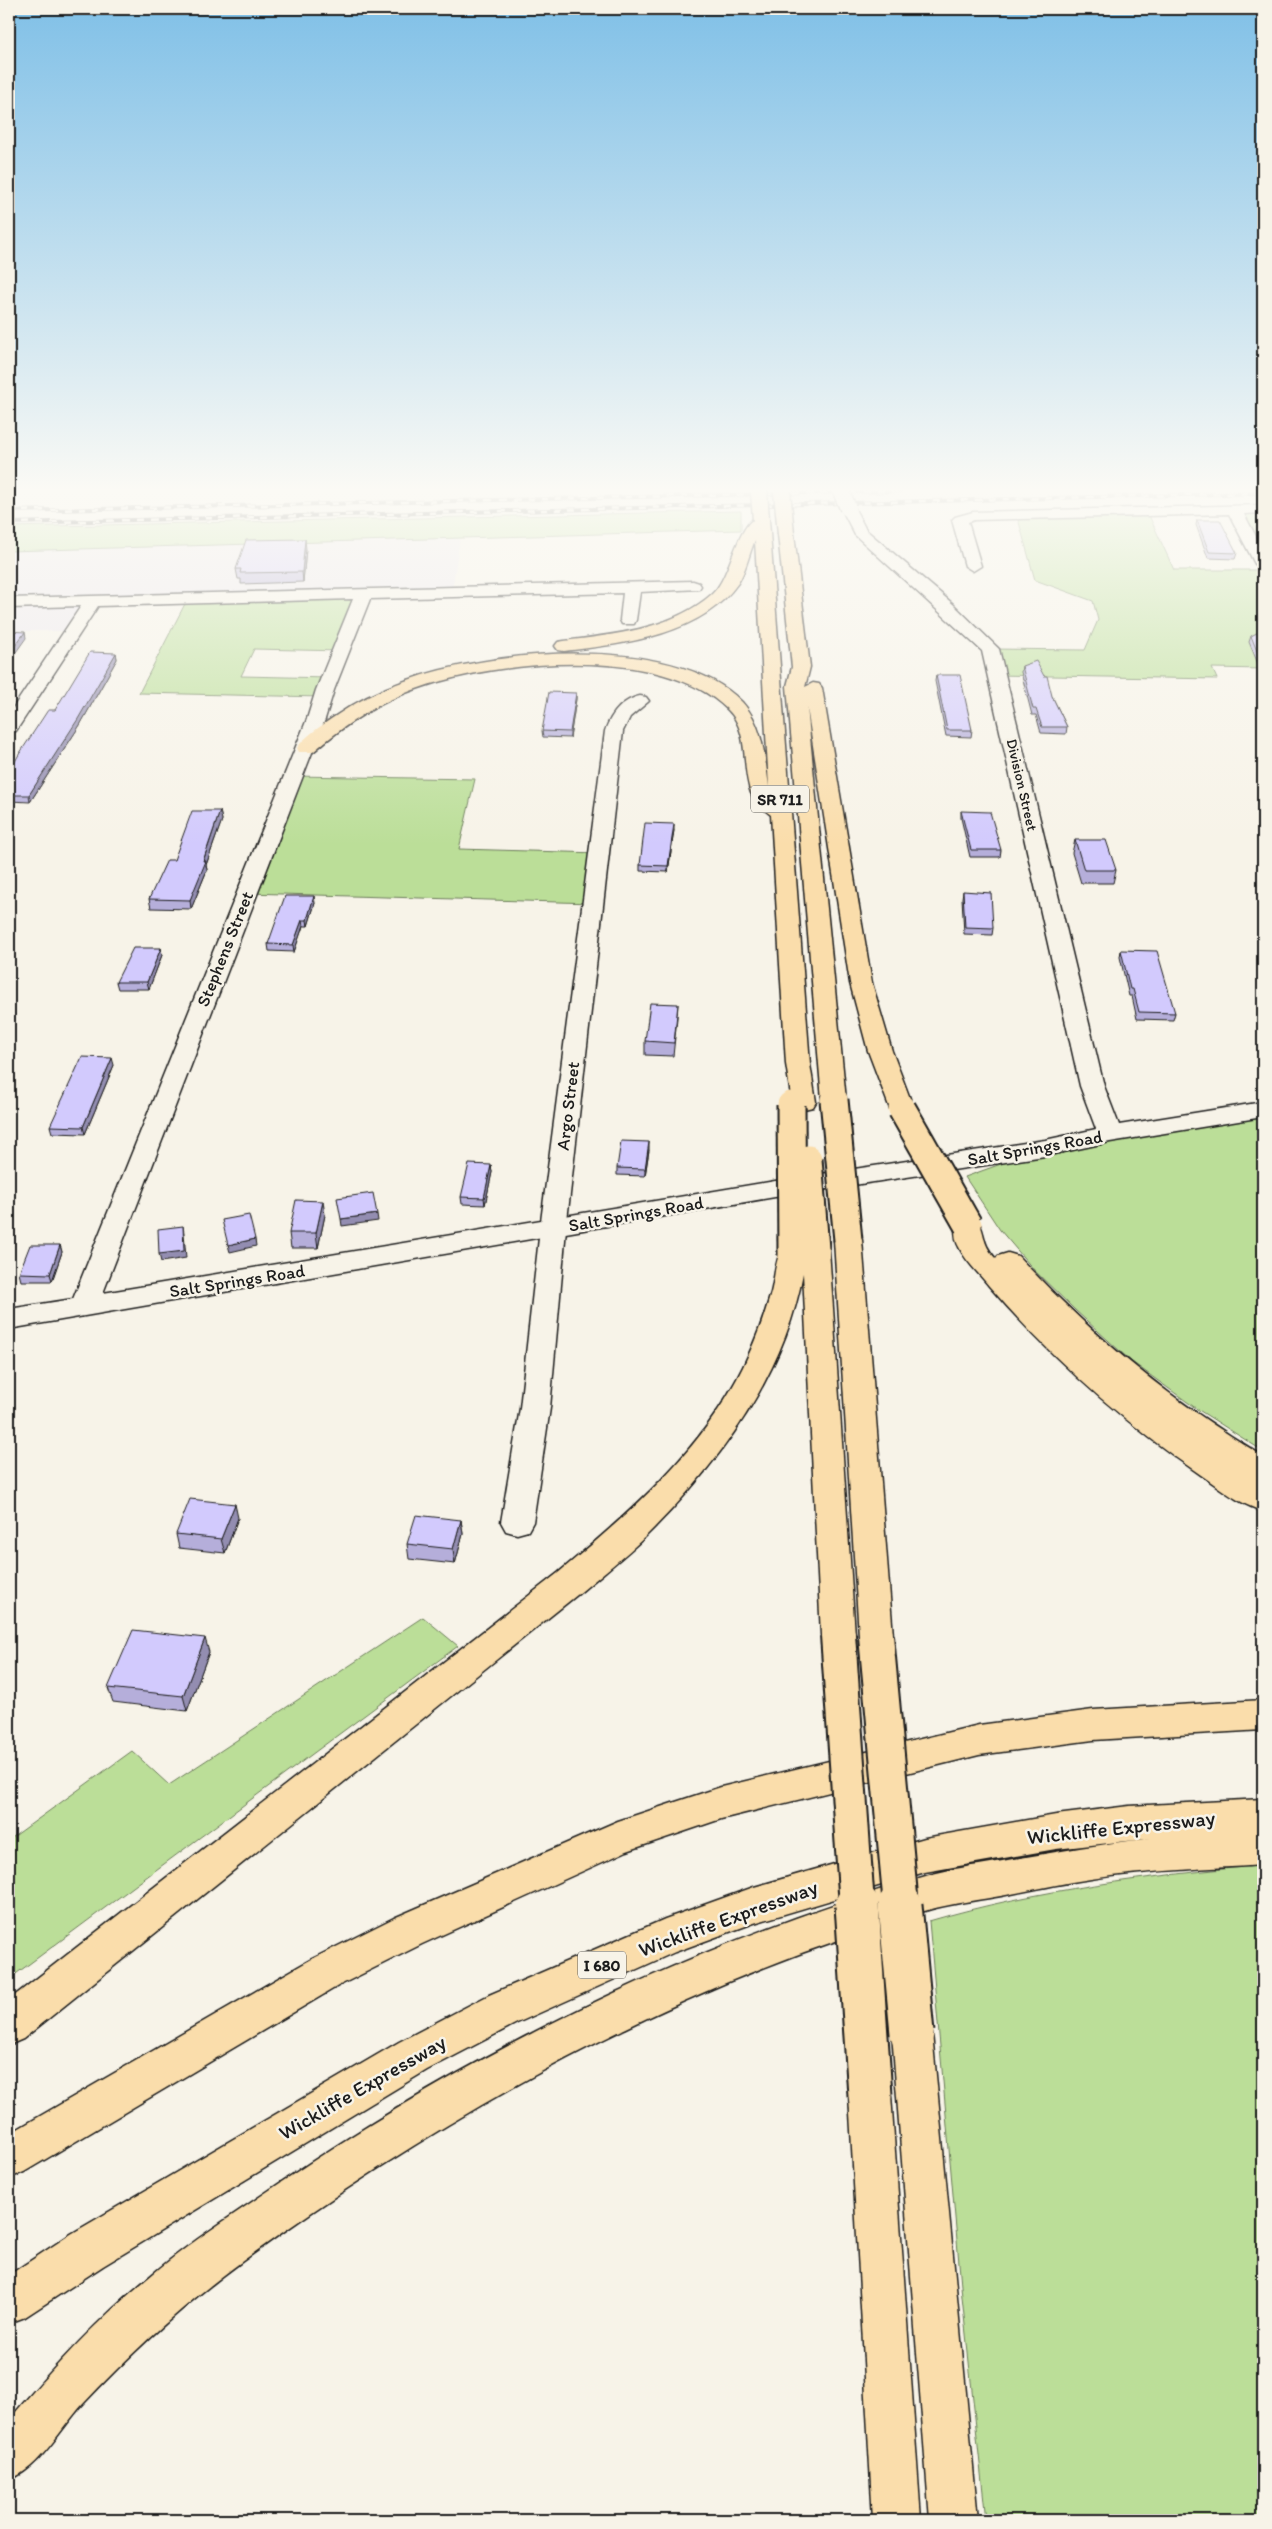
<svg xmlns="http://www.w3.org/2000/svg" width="1272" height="2529" font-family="Itim,sans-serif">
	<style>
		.built { fill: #ece7ee }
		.green { fill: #bbde98; stroke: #6c7d5a }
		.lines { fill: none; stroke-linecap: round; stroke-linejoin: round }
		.minor-casing { stroke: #1c1c1c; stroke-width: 3 }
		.tertiary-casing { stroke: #1c1c1c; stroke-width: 3 }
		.motorway-casing { stroke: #1c1c1c; stroke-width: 3 }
		.minor { fill: #f7f3e8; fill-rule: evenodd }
		.tertiary { fill: #f7f3e8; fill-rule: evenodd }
		.motorway { fill: #faddab; fill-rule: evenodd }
		.rail-casing { stroke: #1c1c1c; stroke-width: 4 }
		.rail { stroke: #f7f3e8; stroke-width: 2.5; stroke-dasharray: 7; stroke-linecap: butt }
		.tertiary-bridge-casing { stroke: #1c1c1c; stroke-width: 19; stroke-linecap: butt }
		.motorway-bridge-far3-casing { stroke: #1c1c1c; stroke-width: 19; stroke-linecap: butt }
		.motorway-bridge-far2-casing { stroke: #1c1c1c; stroke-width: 31; stroke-linecap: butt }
		.motorway-bridge-far1-casing { stroke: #1c1c1c; stroke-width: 38; stroke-linecap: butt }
		.motorway-bridge-casing { stroke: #1c1c1c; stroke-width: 47; stroke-linecap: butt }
		.tertiary-bridge { stroke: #f7f3e8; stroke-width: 16 }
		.motorway-bridge-far3 { stroke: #faddab; stroke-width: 16 }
		.motorway-bridge-far2 { stroke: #faddab; stroke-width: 27 }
		.motorway-bridge-far1 { stroke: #faddab; stroke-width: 34 }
		.motorway-bridge { stroke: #faddab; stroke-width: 43 }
		.wall { fill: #b5aeda; stroke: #1c1c1c }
		.shaded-wall { fill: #938db1; stroke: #1c1c1c }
		.building { fill: #d2cafd; stroke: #1c1c1c }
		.labels { text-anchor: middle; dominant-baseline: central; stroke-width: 5; stroke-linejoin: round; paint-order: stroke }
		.far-street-label { font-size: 15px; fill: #1c1c1c; stroke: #f7f3e8 }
		.shield { fill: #f7f3e8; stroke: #5e5c59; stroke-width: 1 }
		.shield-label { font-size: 16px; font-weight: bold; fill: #1c1c1c }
		.street-label { font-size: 18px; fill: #1c1c1c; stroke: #f7f3e8 }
		.near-street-label { font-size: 21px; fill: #1c1c1c; stroke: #f7f3e8 }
	</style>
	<rect width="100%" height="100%" fill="#f7f3e8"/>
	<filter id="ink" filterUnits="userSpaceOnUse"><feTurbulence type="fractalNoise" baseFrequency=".02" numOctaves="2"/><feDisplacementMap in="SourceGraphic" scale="10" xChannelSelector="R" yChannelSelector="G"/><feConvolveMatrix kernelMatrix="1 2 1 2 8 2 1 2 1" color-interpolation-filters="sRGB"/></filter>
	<g filter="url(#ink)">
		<!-- built -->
		<path class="built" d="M460,538L452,591L94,601L73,631H9V551Z"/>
		<!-- green -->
		<g class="green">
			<path d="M1234,509H1263V547H1254Z"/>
			<path d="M741,511V530L9,551V527Z"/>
			<path d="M1147,511L1174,570H1263V669L1212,668L1217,679L996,675L990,649L1085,650L1098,620L1093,601L1035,580L1017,515Z"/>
			<path d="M364,593L342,651L254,649L241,676L330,678L323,697L139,693L188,598Z"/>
			<path d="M294,776L475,779L459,849L599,853L593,903L247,893Z"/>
			<path d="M1263,1110V1451L1197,1409L1132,1362L1075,1310L1034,1270L1000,1230L965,1177L1045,1148Z"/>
			<path d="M423,1617L458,1646L9,1979V1840L132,1751L169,1785Z"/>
			<path d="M1263,1865V2520H986L962,2297L929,1921C1038,1889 1150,1876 1263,1865Z"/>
		</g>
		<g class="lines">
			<!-- minor casing -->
			<g class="minor-casing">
				<g id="minor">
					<path d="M1263,505V513L1244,514L1263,550V569L1255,564L1229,514L974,520L968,522L981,566L973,571L965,566L952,520L955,517L973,512Z"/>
					<path d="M693,581L699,583L701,586L699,589L640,592L636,620L634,624H622L620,620L623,593L370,599L334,690L325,719L323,723H309L307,719L316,690L353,599L98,606L16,731L9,732V714L81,606L9,608V598Z"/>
					<path d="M640,696L646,697L649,701L630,717L623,731L566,1229L550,1408L533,1522L528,1531L517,1534L506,1531L501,1522L520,1408L540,1229L605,731C611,714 622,700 640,696Z"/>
				</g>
			</g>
			<!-- tertiary casing -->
			<g class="tertiary-casing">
				<path id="tertiary" d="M848,504L853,505L866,530L953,604L999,649L1104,1086L1119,1125L1263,1102V1117L1110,1142L1045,1156L775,1197L9,1329V1309L73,1299L307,719L309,715H323L325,719L103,1293L775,1181L1045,1140L1096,1129L1080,1086L982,651L855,535L841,508Z"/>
			</g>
			<!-- motorway casing -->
			<g class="motorway-casing">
				<g id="motorway">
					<path d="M761,515L769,520L810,1064L816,1102L813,1107L804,1109L795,1107L792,1102L786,1064L771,815C763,809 755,802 751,793C741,766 750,732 728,710C663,644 500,660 419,688C380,701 344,725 313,752H299L297,748C305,736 320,727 331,719C354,703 379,690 405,681C488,650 674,632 742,702C763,725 765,758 769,787L755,540C749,554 746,570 738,583C701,636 623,644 564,651L558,650L555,646L558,642L564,641C613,635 673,629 712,594C732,576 736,522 761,515Z"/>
					<path d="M786,529L794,534L810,667L805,687L813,683L819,684L822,688L872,983L892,1051L914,1109L911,1114L902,1117L893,1114L890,1109L868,1051L850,983L807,707L846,1100L843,1105L834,1107L825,1105L822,1100L787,686L792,667L778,534Z"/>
					<path d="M968,1216L977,1219C987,1235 980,1241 996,1259L998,1256L1008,1253L1018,1256C1090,1334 1171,1401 1263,1456V1482L1257,1480L1263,1484V1511C1241,1505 1220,1488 1201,1475C1122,1421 1052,1359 989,1286C979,1273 966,1262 959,1247C955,1241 955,1232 955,1225L959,1219Z"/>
					<path d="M848,1231L858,1234L862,1240L893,1636L888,1646L876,1650L864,1646L859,1636L834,1240L838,1234Z"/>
					<path d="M815,1240L825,1243L829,1249L855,1635L850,1645L838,1649L826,1645L821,1635L803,1273C785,1375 718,1465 645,1537C625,1556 603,1573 582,1591L23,2039L9,2045V2000L558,1573C629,1514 702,1451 743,1367C754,1344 763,1321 770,1296C775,1281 774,1262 782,1249L792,1246L802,1249L805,1243Z"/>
					<path d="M1263,1700V1730L1093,1740L979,1755L721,1819L627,1851L422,1944L338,1986L24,2172L9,2178V2134L310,1960L394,1918L618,1821L721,1787L979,1725L1093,1710Z"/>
					<path d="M1263,1799V1865C1206,1869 1148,1870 1091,1879C1062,1883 1034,1890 1006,1895C980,1900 953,1903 928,1910C902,1917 878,1927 853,1935C635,2008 430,2125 244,2260C185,2303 133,2351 83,2404C60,2429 41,2467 9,2480V2420C51,2370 96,2321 147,2279C188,2243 235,2214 280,2183C478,2049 696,1942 926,1876C949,1869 973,1866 997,1862C1049,1853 1100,1844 1153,1838L1056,1849L925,1872L754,1923L675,1952L517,2023L427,2070L103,2266L25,2317L9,2323V2275L71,2234L399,2042L489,1995L665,1919L754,1887L925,1838L1056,1815L1129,1806Z"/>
					<path d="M912,2013L926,2019L932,2033L978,2520H930L892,2033L898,2019Z"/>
					<path d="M870,2074L885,2080L891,2095L921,2520H873L849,2095L855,2080Z"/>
				</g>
			</g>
			<!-- minor -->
			<use href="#minor" class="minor"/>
			<!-- tertiary -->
			<use href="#tertiary" class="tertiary"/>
			<!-- motorway -->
			<use href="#motorway" class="motorway"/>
			<!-- rail casing -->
			<g class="rail-casing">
				<g id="rail">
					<path d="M9,511L900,491"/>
					<path d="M9,523L1263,493"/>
				</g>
			</g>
			<!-- rail -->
			<use href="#rail" class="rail"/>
			<!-- tertiary-bridge casing -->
			<g class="tertiary-bridge-casing">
				<path id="tertiary-bridge" d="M841,491L848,508"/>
			</g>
			<!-- motorway-bridge-far3 casing -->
			<g class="motorway-bridge-far3-casing">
				<g id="motorway-bridge-far3">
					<path d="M759,491L761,520"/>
					<path d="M782,491L786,534"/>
				</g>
			</g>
			<!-- motorway-bridge-far2 casing -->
			<g class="motorway-bridge-far2-casing">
				<g id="motorway-bridge-far2">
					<path d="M834,1100L848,1240"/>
					<path d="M791,1105L792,1255"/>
					<path d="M902,1109L968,1225"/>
					<path d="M808,1159L815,1249"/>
				</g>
			</g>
			<!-- motorway-bridge-far1 casing -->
			<g class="motorway-bridge-far1-casing">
				<g id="motorway-bridge-far1">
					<path d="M838,1635L857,1906"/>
					<path d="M876,1636L901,1906"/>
				</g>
			</g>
			<!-- motorway-bridge casing -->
			<g class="motorway-bridge-casing">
				<g id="motorway-bridge">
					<path d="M857,1905L870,2095"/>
					<path d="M900,1905L912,2033"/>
				</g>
			</g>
			<!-- tertiary-bridge -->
			<use href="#tertiary-bridge" class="tertiary-bridge"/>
			<!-- motorway-bridge-far3 -->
			<use href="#motorway-bridge-far3" class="motorway-bridge-far3"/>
			<!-- motorway-bridge-far2 -->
			<use href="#motorway-bridge-far2" class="motorway-bridge-far2"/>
			<!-- motorway-bridge-far1 -->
			<use href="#motorway-bridge-far1" class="motorway-bridge-far1"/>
			<!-- motorway-bridge -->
			<use href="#motorway-bridge" class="motorway-bridge"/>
		</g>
		<!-- wall -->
		<g class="wall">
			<path d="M1197,520L1237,553L1235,559L1208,558L1196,525Z"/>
			<path d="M306,549L303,582L241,584V579H238L236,569Z"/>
			<path d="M1263,630V676L1249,642L1251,636Z"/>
			<path d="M116,653L117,659L80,725L30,802L9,801V773L55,710Z"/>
			<path d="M1022,666L1052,696L1067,727L1066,734L1041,733L1036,715H1032L1021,672Z"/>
			<path d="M936,675L972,730L971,737L946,736L935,681Z"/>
			<path d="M576,693V699L570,738L543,737L542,731Z"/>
			<path d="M220,811L222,820L206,865L207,870L191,909L151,908L149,899L174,860Z"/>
			<path d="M961,811L1001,850L1000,857H970L961,818Z"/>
			<path d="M674,830L668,872L640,871V865Z"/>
			<path d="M1075,840L1116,870L1113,883H1081L1072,853Z"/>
			<path d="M963,891L993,928L992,935L964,934L962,898Z"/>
			<path d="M315,903L308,926H303L294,952L269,951L268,944Z"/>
			<path d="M161,948L162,955L149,989H118L116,982Z"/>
			<path d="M1121,950L1175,1013L1173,1020L1137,1019L1132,996H1129L1120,957Z"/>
			<path d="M678,1004L677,1018L673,1056L645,1055V1041Z"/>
			<path d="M114,1065L85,1134L52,1133L50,1126Z"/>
			<path d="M649,1150L645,1176L617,1175V1168Z"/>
			<path d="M491,1165L492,1172L485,1205L462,1204L461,1197Z"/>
			<path d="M325,1215L318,1248H291L289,1233Z"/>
			<path d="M60,1245L62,1252L52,1281H21L19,1273Z"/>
			<path d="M238,1518L225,1553L179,1548L176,1534Z"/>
			<path d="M461,1520L463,1534L455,1564L409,1559L407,1544Z"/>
			<path d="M209,1652L187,1711L113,1702L108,1688Z"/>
		</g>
		<!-- shaded-wall -->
		<g class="shaded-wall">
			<path d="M305,539L306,549L303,582L302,572Z"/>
			<path d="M25,632L26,638L9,662V654Z"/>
			<path d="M116,653L117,659L80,725L30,802L29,795Z"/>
			<path d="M576,693V699L570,738V732Z"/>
			<path d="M220,811L222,820L206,865L207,870L191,909L190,900Z"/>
			<path d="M674,824V830L668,872V866Z"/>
			<path d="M314,896L315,903L308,926L307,920Z"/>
			<path d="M302,920L303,926L294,952L293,945Z"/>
			<path d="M161,948L162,955L149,989L147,982Z"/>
			<path d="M112,1058L114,1065L85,1134L83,1127Z"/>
			<path d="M649,1142V1150L645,1176V1169Z"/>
			<path d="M491,1165L492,1172L485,1205L484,1198Z"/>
			<path d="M323,1201L325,1215L318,1248L316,1233Z"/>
			<path d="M377,1214L378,1221L342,1226L341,1219Z"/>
			<path d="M183,1226L184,1233L186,1258L161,1262L159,1254Z"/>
			<path d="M255,1239L256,1246L230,1252L228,1245Z"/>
			<path d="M60,1245L62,1252L52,1281L50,1274Z"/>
			<path d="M235,1504L238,1518L225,1553L221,1539Z"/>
			<path d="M461,1520L463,1534L455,1564L453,1549Z"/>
			<path d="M205,1638L209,1652L187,1711L183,1696Z"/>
		</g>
		<!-- building -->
		<g class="building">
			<path d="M1197,520H1220L1237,553L1209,552Z"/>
			<path d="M305,539L302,572L240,573L241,569H236L246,540Z"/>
			<path d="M1263,630V666L1251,636Z"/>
			<path d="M9,631L25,632L9,654Z"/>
			<path d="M90,652L116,653L78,719L29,795H9V773L18,756L48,710H55Z"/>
			<path d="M1036,661L1044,676H1047L1052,696L1067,727H1042L1036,709H1033L1022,666Z"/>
			<path d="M936,675H960L972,730H947Z"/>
			<path d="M549,692L576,693L570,732L542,731Z"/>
			<path d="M192,811H220L203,861H206L190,900L149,899L167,860H174Z"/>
			<path d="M961,811L990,812L1001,850H971Z"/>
			<path d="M645,823L674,824L668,866L640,865Z"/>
			<path d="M1075,840H1106L1116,870H1084Z"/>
			<path d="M963,891L991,893L993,928L965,927Z"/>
			<path d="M285,896H314L307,920H302L293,945L268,944Z"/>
			<path d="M133,948H161L147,982H116Z"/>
			<path d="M1121,950L1157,951L1175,1013L1139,1012L1133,989H1130Z"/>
			<path d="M650,1003L678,1004L674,1043L645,1041Z"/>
			<path d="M82,1057L112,1058L83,1127L50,1126Z"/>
			<path d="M621,1141L649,1142L645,1169L617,1168Z"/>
			<path d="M469,1164L491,1165L484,1198L461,1197Z"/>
			<path d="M373,1193L377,1214L341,1219L337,1198Z"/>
			<path d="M296,1200L323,1201L316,1233H289Z"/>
			<path d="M249,1215L255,1239L228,1245L222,1220Z"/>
			<path d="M183,1226L184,1251L159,1254L158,1229Z"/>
			<path d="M30,1245H60L50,1274L19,1273Z"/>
			<path d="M190,1499L235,1504L221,1539L176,1534Z"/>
			<path d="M416,1515L461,1520L453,1549L407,1544Z"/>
			<path d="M133,1630L205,1638L183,1696L108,1688Z"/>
		</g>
	</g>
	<!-- sky -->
	<linearGradient id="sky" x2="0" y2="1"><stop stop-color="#80c0e7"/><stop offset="0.58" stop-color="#fbfaf5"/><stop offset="1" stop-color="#fbfaf5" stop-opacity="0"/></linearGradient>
	<rect width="1272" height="845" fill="url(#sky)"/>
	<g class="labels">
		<!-- far-street labels -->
		<g class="far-street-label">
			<text transform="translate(1022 785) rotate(77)">Division Street</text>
		</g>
		<!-- shield labels -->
		<g class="shield">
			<rect x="751" y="785.5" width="58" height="27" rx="4"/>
			<rect x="578" y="1951.5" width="48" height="27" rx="4"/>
		</g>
		<g class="shield-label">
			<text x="780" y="799">SR 711</text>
			<text x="602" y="1965">I 680</text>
		</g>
		<!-- street labels -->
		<g class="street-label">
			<text transform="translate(225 949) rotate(-68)">Stephens Street</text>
			<text transform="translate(568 1106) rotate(-83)">Argo Street</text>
			<text transform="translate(1035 1148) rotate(-10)">Salt Springs Road</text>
			<text transform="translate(636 1214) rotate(-10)">Salt Springs Road</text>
			<text transform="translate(237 1281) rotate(-9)">Salt Springs Road</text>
		</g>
		<!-- near-street labels -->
		<g class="near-street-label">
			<text transform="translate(1121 1827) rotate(-6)">Wickliffe Expressway</text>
			<text transform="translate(728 1918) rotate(-20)">Wickliffe Expressway</text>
			<text transform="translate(362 2087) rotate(-30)">Wickliffe Expressway</text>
		</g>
	</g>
	<!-- margin -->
	<rect width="1272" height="2529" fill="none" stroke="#f7f3e8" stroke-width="30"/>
	<rect x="15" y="15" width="1242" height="2499" fill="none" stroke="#1c1c1c" stroke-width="2" filter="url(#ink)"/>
</svg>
